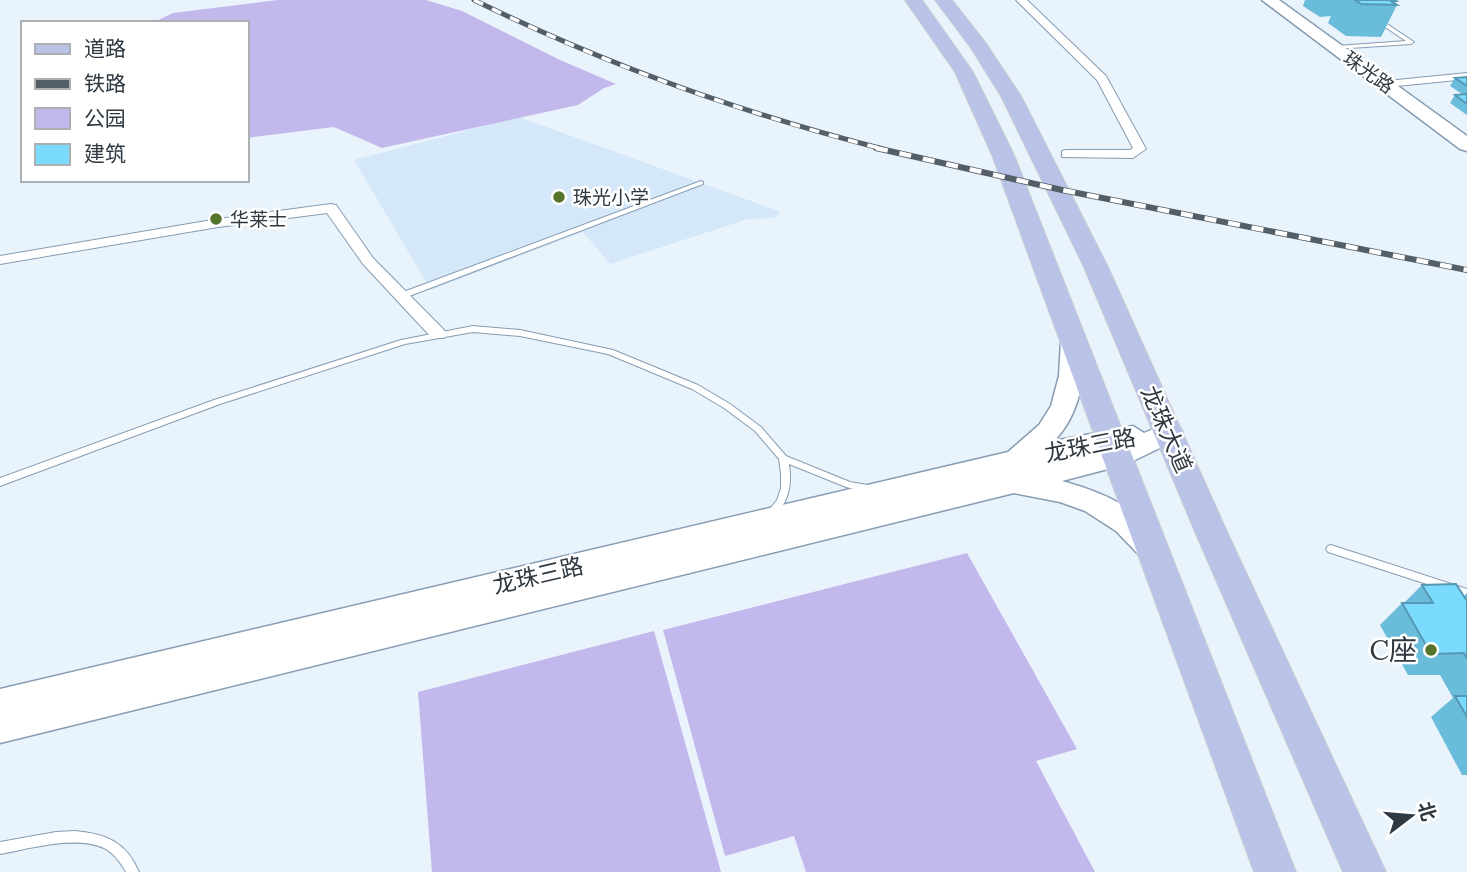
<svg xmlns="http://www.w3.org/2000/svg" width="1467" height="872" font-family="Lora,'Noto Sans SC',serif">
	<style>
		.built { fill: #d5e8f9 }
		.green { fill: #c3b8ec }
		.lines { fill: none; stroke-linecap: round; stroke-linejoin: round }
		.service-casing { stroke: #859cb2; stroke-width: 2 }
		.minor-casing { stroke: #859cb2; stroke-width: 2 }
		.secondary-casing { stroke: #859cb2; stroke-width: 3 }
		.primary-casing { stroke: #cdcfd2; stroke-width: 2 }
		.service { fill: #fff; fill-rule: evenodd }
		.minor { fill: #fff; fill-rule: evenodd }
		.secondary { fill: #fff; fill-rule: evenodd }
		.primary { fill: #b8c3e7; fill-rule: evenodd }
		.rail-far1-casing { stroke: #545e67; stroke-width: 5 }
		.rail-casing { stroke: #545e67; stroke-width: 6 }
		.rail-far1 { stroke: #fff; stroke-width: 3.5; stroke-dasharray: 10; stroke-linecap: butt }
		.rail { stroke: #fff; stroke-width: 4.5; stroke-dasharray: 12; stroke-linecap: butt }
		.wall { fill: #69bcda }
		.building { fill: #7adbfe; stroke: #5599b2; stroke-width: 2 }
		.poi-dot { fill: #54742a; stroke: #fff; stroke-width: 2.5 }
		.labels { text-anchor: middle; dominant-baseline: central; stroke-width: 5; stroke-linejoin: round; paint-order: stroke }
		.far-street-label { font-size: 19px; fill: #2f3942; stroke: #fff }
		.far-poi-label { font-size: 19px; fill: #2f3942; stroke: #fff; text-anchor: start }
		.street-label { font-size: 23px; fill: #2f3942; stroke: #fff }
		.near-poi-label { font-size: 28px; fill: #2f3942; stroke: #fff; text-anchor: end }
	</style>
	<rect width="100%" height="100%" fill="#e9f3fc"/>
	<!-- built -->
	<path class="built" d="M519,117L781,212L776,218L748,219L610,264L583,232L431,290L354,160Z"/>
	<!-- green -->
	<g class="green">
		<path d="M278,0H426L462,11L560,60L616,84L604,88L578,105L382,148L334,127L247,138V23H152L173,13Z"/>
		<path d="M967,553L1077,749L1036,761L1095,872H806L794,836L725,856L663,630Z"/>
		<path d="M654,631L721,872H432L418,692Z"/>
	</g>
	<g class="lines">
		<!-- service casing -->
		<g class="service-casing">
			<g id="service">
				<path d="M1378,18L1414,42L1411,44L1335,49L1334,48L1337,46L1406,41L1376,21L1375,20Z"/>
				<path d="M701,181L703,182V184L404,298H401L397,296L398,294Z"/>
				<path d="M473,326L520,330L613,350L698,385L730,404L761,427L786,456L850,482L873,486L875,489L873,492L870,493L846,487L789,464C792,485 789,501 774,517H768L766,514L777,500L781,488V474L779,459L755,431L724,408L692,389L608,354L520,336L473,332L405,344L220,404L0,486V478L214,400L401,340Z"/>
				<path d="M1331,545L1467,589V597L1328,552L1326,549L1328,546Z"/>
				<path d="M75,831C107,834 126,842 139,872H126C120,862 114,853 104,848C75,835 29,849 0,854V842L56,832Z"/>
			</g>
		</g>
		<!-- minor casing -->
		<g class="minor-casing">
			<g id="minor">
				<path d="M1016,0H1027L1106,76L1146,149L1133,158L1062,157V151L1066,150H1130L1133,148L1097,80Z"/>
				<path d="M1467,73V79L1387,87L1381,84L1387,81Z"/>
				<path d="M331,204L336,205L373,258L444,330L446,334L444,338H432L363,264L327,213L218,227L0,264V256L218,219Z"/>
			</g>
		</g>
		<!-- secondary casing -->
		<g class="secondary-casing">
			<g id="secondary">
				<path d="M1262,0H1279L1467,136V151L1460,149Z"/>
				<path d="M1073,333L1081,335L1085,341C1084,378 1081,413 1054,441L1133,426L1144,433L1169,422L1178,425L1182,432L1178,439L1127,464L1062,481C1102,492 1145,509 1166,549L1161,557L1151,561L1141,557L1116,531L1085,511L1060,502L1014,493L0,743V689L1008,452L1039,425L1051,406L1059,376L1061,341L1065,335Z"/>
			</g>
		</g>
		<!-- primary casing -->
		<g class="primary-casing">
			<g id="primary">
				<path d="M905,0H922L973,72L1014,155L1296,872H1254L992,155L955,72Z"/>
				<path d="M935,0H952L985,42L1021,96L1108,267L1228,534L1386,872H1343L1196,534L1084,267L1001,96L971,48Z"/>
			</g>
		</g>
		<!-- service -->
		<use href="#service" class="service"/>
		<!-- minor -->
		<use href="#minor" class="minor"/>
		<!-- secondary -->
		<use href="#secondary" class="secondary"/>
		<!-- primary -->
		<use href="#primary" class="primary"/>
		<!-- rail-far1 casing -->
		<g class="rail-far1-casing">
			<path id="rail-far1" d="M474,0C606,65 741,113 883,149"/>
		</g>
		<!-- rail casing -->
		<g class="rail-casing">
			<path id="rail" d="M876,148L1062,190L1467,270"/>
		</g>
		<!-- rail-far1 -->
		<use href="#rail-far1" class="rail-far1"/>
		<!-- rail -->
		<use href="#rail" class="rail"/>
	</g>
	<!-- wall -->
	<g class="wall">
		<path d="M1305,0H1393L1396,1L1395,3L1397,5L1381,37L1346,36L1328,23L1331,16L1320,17L1303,6Z"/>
		<path d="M1467,77V115L1450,103L1455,95L1462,94L1450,86L1455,78Z"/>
		<path d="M1422,585L1464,596L1467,593V775H1462L1431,717L1453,698L1440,675H1408L1380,625L1402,603H1404Z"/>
	</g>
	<!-- building -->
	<g class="building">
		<path d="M1355,0H1393L1396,1L1392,2L1397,5L1361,4Z"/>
		<path d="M1467,77V86L1455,78Z"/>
		<path d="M1467,94V104L1455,95Z"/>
		<path d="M1456,584L1467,601V659L1464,653L1431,654L1402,603H1433L1422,585Z"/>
		<path d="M1455,696H1467V717Z"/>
	</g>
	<!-- markers -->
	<g class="poi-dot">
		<circle cx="559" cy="197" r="7"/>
		<circle cx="216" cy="219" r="7"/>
		<circle cx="1431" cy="650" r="7"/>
	</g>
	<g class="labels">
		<!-- far-street labels -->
		<g class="far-street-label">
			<text transform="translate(1369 72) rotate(36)">珠光路</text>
		</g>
		<!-- far-poi labels -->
		<g class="far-poi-label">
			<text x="573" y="197">珠光小学</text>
			<text x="230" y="219">华莱士</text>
		</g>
		<!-- street labels -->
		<g class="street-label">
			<text transform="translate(1167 429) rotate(66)">龙珠大道</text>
			<text transform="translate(1090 445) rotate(-11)">龙珠三路</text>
			<text transform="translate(538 575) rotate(-13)">龙珠三路</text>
		</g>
		<!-- near-poi labels -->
		<g class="near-poi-label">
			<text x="1417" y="650">C座</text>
		</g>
	</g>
	<!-- legend -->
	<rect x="21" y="21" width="228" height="161" fill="#ffffff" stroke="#acb0b3" stroke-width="2"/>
	<rect x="35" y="44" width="35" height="10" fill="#b8c3e7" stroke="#acb0b3" stroke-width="2"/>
	<text x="84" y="56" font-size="21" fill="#2f3942">道路</text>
	<rect x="35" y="79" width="35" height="10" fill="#545e67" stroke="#acb0b3" stroke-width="2"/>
	<text x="84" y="91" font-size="21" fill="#2f3942">铁路</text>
	<rect x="35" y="108" width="35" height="21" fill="#c3b8ec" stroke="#acb0b3" stroke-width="2"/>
	<text x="84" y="126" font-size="21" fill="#2f3942">公园</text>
	<rect x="35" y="144" width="35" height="21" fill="#7adbfe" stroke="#acb0b3" stroke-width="2"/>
	<text x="84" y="161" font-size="21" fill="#2f3942">建筑</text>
	<!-- north arrow -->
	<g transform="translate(1411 816) rotate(74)" stroke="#ffffff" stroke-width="5" paint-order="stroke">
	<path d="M0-5L12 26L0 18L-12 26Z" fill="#2f3942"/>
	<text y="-10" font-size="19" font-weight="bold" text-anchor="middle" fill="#2f3942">北</text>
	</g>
</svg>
